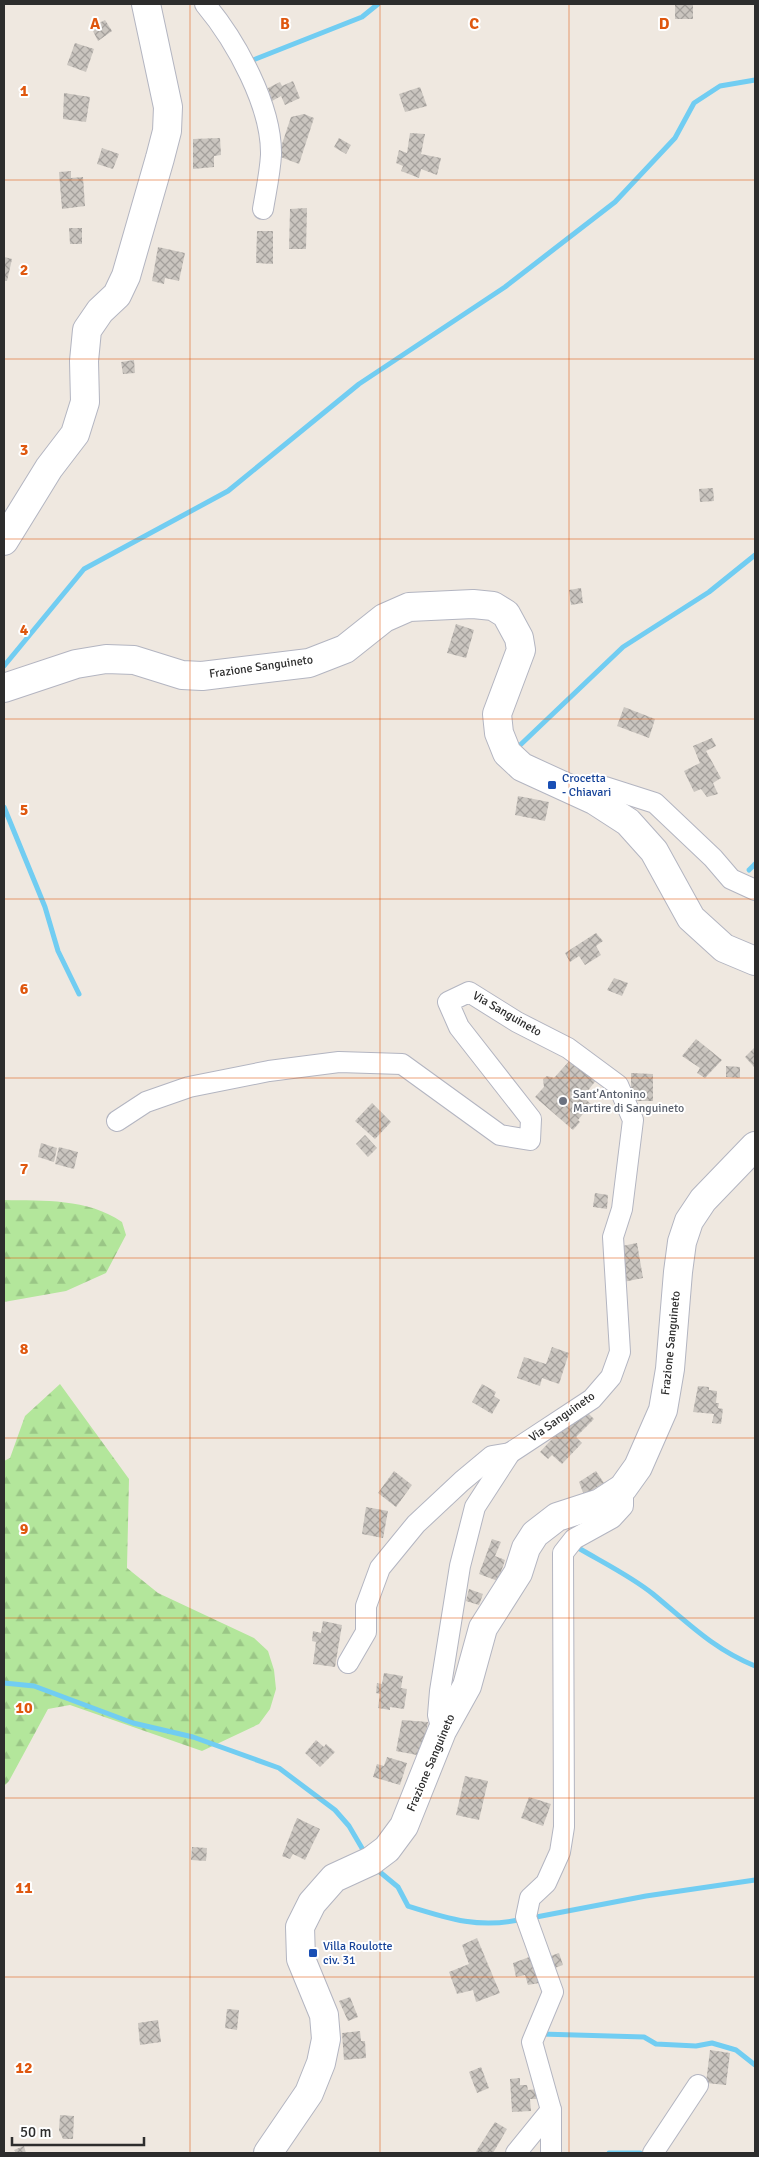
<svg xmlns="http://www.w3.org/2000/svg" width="759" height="2157" font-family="Signika,sans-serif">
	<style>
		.forest { fill: url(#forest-firs) }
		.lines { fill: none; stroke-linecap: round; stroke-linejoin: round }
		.stream { stroke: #71cdf2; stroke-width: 5 }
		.building { fill: url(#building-cross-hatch) }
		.street-casing { stroke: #b3b5c1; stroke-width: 22 }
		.secondary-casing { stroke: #b3b5c1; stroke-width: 30 }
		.street { stroke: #fff; stroke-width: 20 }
		.secondary { stroke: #fff; stroke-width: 28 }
		.grid { fill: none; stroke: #df570e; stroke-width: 1; stroke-opacity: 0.55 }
		.transit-dot { fill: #1a4fb4; stroke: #fff; stroke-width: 2 }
		.worship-dot { fill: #6b7280; stroke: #fff; stroke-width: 2 }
		.labels { text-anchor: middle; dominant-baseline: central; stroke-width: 4; stroke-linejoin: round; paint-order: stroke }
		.street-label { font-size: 12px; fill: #2d2d2d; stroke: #fff }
		.transit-label { font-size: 12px; fill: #164399; stroke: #fff; text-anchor: start }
		.worship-label { font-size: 12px; fill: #5b616d; stroke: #fff; text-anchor: start }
		.grid-label { font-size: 16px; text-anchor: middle; font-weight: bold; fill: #df570e; stroke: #fff; stroke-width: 4; stroke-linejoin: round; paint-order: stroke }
	</style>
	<defs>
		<pattern id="forest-firs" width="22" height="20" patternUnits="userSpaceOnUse" patternTransform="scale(1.25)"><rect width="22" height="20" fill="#b3e69b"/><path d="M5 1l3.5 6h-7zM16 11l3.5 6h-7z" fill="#9ac686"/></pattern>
		<pattern id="building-cross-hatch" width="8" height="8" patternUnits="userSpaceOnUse" patternTransform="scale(1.25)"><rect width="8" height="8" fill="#cac5bf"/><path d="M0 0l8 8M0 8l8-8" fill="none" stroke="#a4a09c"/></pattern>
	</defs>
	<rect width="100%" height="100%" fill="#efe8e0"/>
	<!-- forest -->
	<g class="forest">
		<path d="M4,1200C44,1201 87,1198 122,1222L126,1235L106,1273L66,1291L4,1302Z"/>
		<path d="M60,1384L129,1479L127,1568L158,1593L254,1638L268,1651L274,1670L276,1689L270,1709L259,1724L202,1751L70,1705L48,1709L9,1781L4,1786V1461L10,1458L25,1416Z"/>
	</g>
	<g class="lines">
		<!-- stream -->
		<g class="stream">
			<path d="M248,62L362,17L378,4"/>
			<path d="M4,666L84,569L228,491L359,384L505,287L615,202L675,138L694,103L720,86L755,80"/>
			<path d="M516,749L623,647L709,592L755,555"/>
			<path d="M4,807L45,907L58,951L79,994"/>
			<path d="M749,870L755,864"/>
			<path d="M575,1546C600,1561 631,1576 653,1594C687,1622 713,1649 755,1666"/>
			<path d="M4,1683L34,1686L133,1723L193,1737L279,1768L335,1810L349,1826L366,1855"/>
			<path d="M375,1868L398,1887L408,1906C449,1919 480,1929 523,1919"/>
			<path d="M531,1918L646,1896L755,1880"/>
			<path d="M541,2034L644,2037L656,2044L696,2046L712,2043L736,2050L755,2065"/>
			<path d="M609,2153H640"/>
		</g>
	</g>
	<!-- building -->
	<g class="building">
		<rect x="675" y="4" width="18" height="15"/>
		<path d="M105,20L112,31L98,41L91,27Z"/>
		<path d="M75,43L94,49L86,72L67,65Z"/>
		<path d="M293,81L300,98L285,105L281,96L272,101L268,88L280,82L282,86Z"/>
		<path d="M420,87L427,106L405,112L399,94Z"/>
		<path d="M64,93L90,97L86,122L63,119Z"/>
		<path d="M304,114L314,118L299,164L278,156L291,117Z"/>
		<path d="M410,133L425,134L421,154L441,158L437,175L421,169L419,178L401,171L403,166L396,163L399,150L407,153Z"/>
		<path d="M220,138L221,155L214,156V167L193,169V139Z"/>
		<path d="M339,138L351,145L346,154L334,147Z"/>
		<path d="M102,148L119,154L113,169L97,164Z"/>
		<path d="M71,171V178L83,177L85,206L62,209L59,172Z"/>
		<path d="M307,208L306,249H289L290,209Z"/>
		<path d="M69,228H82V244H70Z"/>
		<path d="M257,231H273V264L256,263Z"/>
		<path d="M158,247L185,253L179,281L165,278L164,284L152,281Z"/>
		<path d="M4,257L12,259L7,281H4Z"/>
		<path d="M134,360L135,373L123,374L121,362Z"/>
		<path d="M713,488L714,501L700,502L699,489Z"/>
		<path d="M581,588L583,603L571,605L569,590Z"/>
		<path d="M456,624L474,630L466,658L447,653Z"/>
		<path d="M624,707L655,719L649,738L617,726Z"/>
		<path d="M712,738L716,746L706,751L721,778L713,783L718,794L707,797L701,789L694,792L684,771L700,763L693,746Z"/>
		<path d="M518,796L549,802L545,821L515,815Z"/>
		<path d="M596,933L603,941L596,946L601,955L585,965L579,956L570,962L565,953Z"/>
		<path d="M614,978L628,983L622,996L607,990Z"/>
		<path d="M696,1039L722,1060L705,1078L697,1073L700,1068L682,1056Z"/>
		<path d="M755,1047V1068L745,1057Z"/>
		<path d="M572,1058L597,1079L583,1097L591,1104L578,1120L580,1122L573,1130L535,1097L544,1087L543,1079L547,1076L554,1078Z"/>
		<path d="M726,1066L740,1067V1078L726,1077Z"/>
		<path d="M631,1073L653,1074V1101H631Z"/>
		<path d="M372,1103L391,1122L375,1139L355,1121Z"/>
		<path d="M365,1135L377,1148L368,1157L356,1144Z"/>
		<path d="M41,1143L57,1148L54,1162L38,1157Z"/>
		<path d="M59,1147L78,1152L74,1169L55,1164Z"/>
		<path d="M595,1193L608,1195L607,1209L593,1207Z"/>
		<path d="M637,1243L643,1278L623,1282L617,1247Z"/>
		<path d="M552,1347L569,1353L559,1384L542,1378L540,1386L517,1378L524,1357L546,1364Z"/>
		<path d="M482,1384L496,1392L494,1396L500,1400L492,1414L472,1402Z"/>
		<path d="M698,1386L709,1387V1390L717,1391L716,1403H719L718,1408L723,1409L721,1424L712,1423L714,1414L693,1412Z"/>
		<path d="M585,1410L594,1419L576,1437L582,1443L562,1464L552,1455L548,1459L540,1452L564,1426Z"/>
		<path d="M394,1471L412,1485L396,1507L378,1493Z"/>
		<path d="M596,1471L604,1483L584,1495L579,1482Z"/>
		<path d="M366,1507L388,1511L383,1538L362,1534Z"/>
		<path d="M492,1539L501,1542L495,1556L505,1560L498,1581L479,1574Z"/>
		<path d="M469,1589L483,1594L479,1605L466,1601Z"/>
		<path d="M323,1621L342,1625L335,1667L313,1664L316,1642L312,1641L313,1631L321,1633Z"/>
		<path d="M384,1673L403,1676L401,1688L407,1689L404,1709L390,1707V1710L378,1708L380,1694L376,1693L377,1683L382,1684Z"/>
		<path d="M402,1720L428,1722L422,1756L396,1751Z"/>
		<path d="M316,1740L324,1747L326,1744L335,1752L320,1767L305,1753Z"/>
		<path d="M387,1757L407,1763L400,1785L373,1777L377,1764L384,1766Z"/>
		<path d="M465,1776L488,1781L479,1820L456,1815Z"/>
		<path d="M529,1797L551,1804L543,1826L521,1818Z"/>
		<path d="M297,1818L320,1829L305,1860L293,1854L290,1859L282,1856Z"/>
		<path d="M192,1847L207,1848L206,1861L191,1860Z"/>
		<path d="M477,1938L500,1993L476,2002L473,1990L457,1994L449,1972L469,1964L462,1945Z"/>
		<path d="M559,1953L563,1965L552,1969L548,1957Z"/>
		<path d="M532,1956L539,1983L528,1985L525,1975L516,1977L513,1963Z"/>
		<path d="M350,1997L358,2017L348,2021L339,2001Z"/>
		<path d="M227,2009L239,2010L237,2030L225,2028Z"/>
		<path d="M158,2020L161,2042L140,2045L138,2023Z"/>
		<path d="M360,2031L361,2041H365L366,2058L344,2060L342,2033Z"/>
		<path d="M710,2050L730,2053L726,2085L706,2083Z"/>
		<path d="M481,2067L489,2088L477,2093L469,2072Z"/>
		<path d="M520,2078V2085H527L528,2090L538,2089V2099H530L531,2111L512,2112L510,2079Z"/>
		<path d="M60,2115L74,2116L73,2139H63L59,2130Z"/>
		<path d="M495,2122L507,2129L493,2153H475Z"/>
		<path d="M24,2146L26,2153H16L14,2150Z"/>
	</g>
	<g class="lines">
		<!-- street casing -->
		<g class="street-casing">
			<g id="street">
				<path d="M205,4C236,41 272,106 271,155C270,173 266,191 263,209"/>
				<path d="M577,792L605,787L655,803L713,858L731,879L755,890"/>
				<path d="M117,1121L146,1102L189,1087L269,1071L339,1062L402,1064L500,1135L530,1140L531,1119L459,1027L448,1002L469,992L517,1022L568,1048L618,1085L633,1120L622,1209L613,1237L620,1352L611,1377L592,1399L510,1453L475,1507L460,1566L440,1691L438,1715L442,1731"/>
				<path d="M348,1663L366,1632V1606L380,1568L416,1524L462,1481L492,1456L510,1453"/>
				<path d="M516,2153L551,2110L532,2042L553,1992L526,1917L530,1898L546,1883L560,1852L564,1827L563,1553L574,1539L612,1518L623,1506V1488"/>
				<path d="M551,2153V2110"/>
				<path d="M653,2153L698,2085"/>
			</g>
		</g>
		<!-- secondary casing -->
		<g class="secondary-casing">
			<g id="secondary">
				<path d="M4,541L49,468L75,434L85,402L84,361L87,330L100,311L117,295L126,276L160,158L167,131L168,107L146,4"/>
				<path d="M4,688L76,664L106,659L134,660L182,675L202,676L309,663L345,649L384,618L409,607L473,604L493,606L506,614L519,638L521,650L497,714L499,733L507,753L522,767L594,800L628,822L654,851L691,918L724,948L755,961"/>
				<path d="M268,2153L309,2093L321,2063L326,2039L324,2015L301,1959L300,1927L312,1903L334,1878L371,1861L387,1849L404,1826L442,1731L467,1686L483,1628L518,1573L526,1548L535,1534L557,1517L600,1503L623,1488L638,1467L663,1410L670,1369L678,1272L682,1242L689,1221L703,1200L755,1146"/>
			</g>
		</g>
		<!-- street -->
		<use href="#street" class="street"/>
		<!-- secondary -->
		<use href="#secondary" class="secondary"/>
	</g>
	<!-- grid -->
	<path class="grid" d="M190,4V2153M380,4V2153M569,4V2153M4,180H755M4,359H755M4,539H755M4,719H755M4,899H755M4,1078H755M4,1258H755M4,1438H755M4,1618H755M4,1798H755M4,1977H755"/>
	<!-- markers -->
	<g class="transit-dot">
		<rect x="547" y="780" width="10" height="10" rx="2.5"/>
		<rect x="308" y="1948" width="10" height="10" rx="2.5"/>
	</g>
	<circle class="worship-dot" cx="563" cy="1101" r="5"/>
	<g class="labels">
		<!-- street labels -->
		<g class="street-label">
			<text transform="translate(261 667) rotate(-8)">Frazione Sanguineto</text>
			<text transform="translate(507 1014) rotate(30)">Via Sanguineto</text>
			<text transform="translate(671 1343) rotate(-84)">Frazione Sanguineto</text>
			<text transform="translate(562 1417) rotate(-35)">Via Sanguineto</text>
			<text transform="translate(431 1763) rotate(-67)">Frazione Sanguineto</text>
		</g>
		<!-- transit labels -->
		<g class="transit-label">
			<text x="562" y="778">Crocetta<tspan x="562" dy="14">- Chiavari</tspan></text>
			<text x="323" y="1946">Villa Roulotte<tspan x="323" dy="14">civ. 31</tspan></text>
		</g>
		<!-- worship labels -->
		<g class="worship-label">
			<text x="573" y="1094">Sant'Antonino<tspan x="573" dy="14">Martire di Sanguineto</tspan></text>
		</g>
	</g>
	<g class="grid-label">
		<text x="95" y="29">A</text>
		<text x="285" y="29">B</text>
		<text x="474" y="29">C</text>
		<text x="664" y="29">D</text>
		<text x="24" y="96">1</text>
		<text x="24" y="275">2</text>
		<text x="24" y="455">3</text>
		<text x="24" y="635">4</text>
		<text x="24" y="815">5</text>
		<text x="24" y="994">6</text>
		<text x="24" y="1174">7</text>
		<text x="24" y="1354">8</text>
		<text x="24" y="1534">9</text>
		<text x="24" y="1713">10</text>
		<text x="24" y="1893">11</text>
		<text x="24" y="2073">12</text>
	</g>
	<!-- border -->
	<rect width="759" height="2157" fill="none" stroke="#2d2d2d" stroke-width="10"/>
	<!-- scale -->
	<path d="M12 2137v8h132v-8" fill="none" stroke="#2d2d2d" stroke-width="2.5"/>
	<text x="20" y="2137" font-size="15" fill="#2d2d2d" stroke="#ffffff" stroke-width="4" paint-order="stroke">50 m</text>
</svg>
